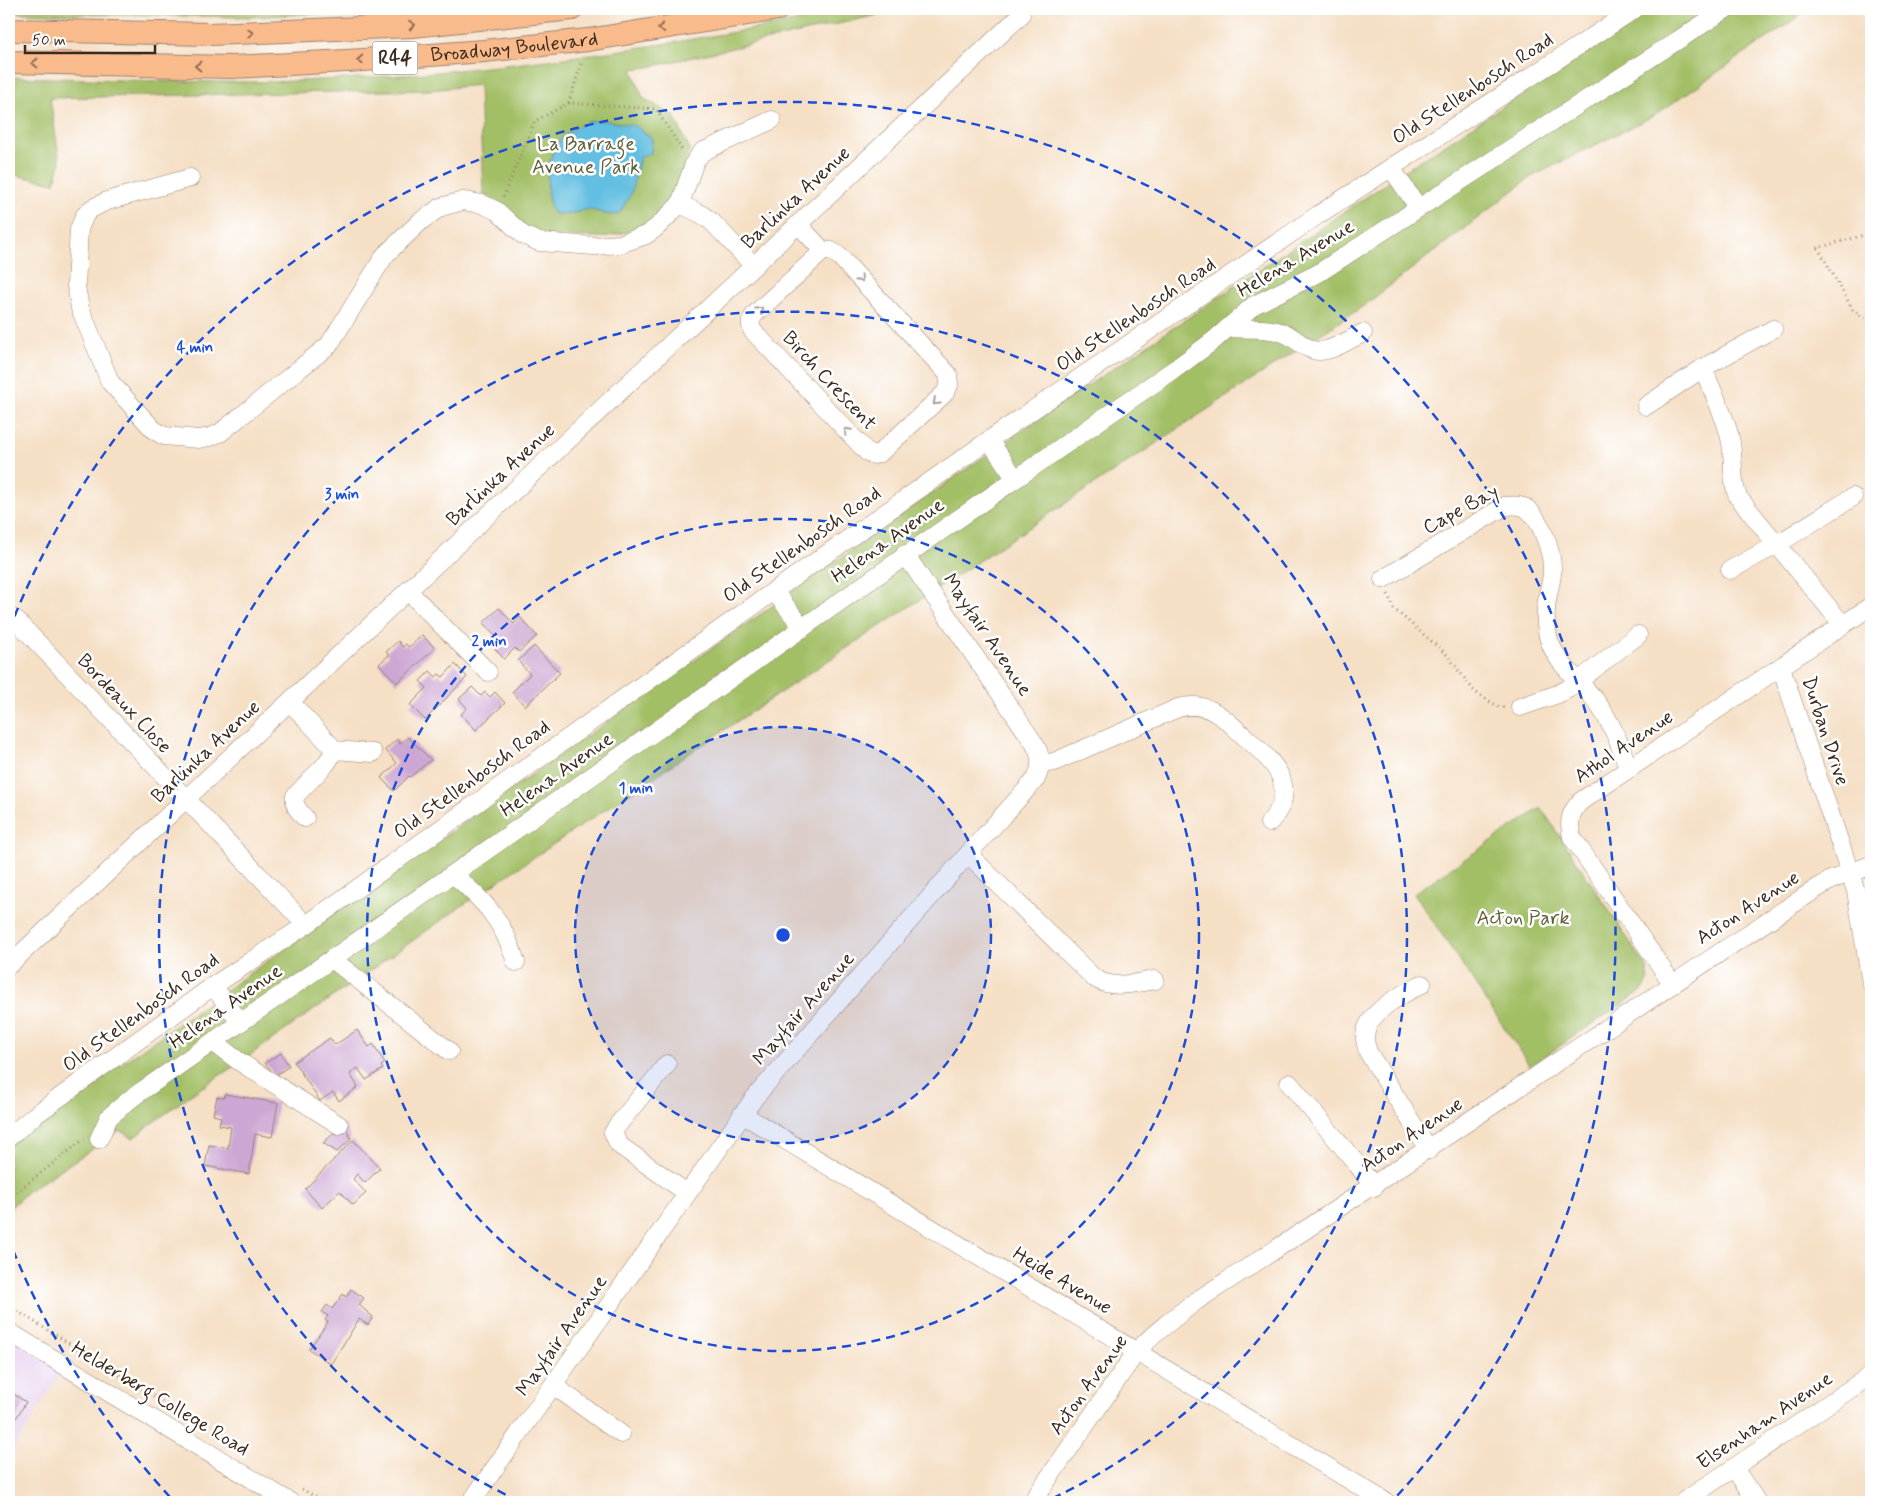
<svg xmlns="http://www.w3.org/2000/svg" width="1880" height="1511" font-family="Mynerve,sans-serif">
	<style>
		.built { fill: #e7d2ef }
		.green { fill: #a3bf66; stroke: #6f7442 }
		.water { fill: #63bfe1; stroke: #4f7480 }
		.building { fill: #cda7d4 }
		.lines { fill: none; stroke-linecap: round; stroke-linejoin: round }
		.minor-casing { stroke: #988472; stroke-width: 19 }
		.major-casing { stroke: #988472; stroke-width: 24 }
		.path { stroke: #988472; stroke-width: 3; stroke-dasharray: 1 4; stroke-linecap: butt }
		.minor { stroke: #fff; stroke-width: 18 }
		.major { stroke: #fabb8c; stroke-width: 22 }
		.oneway { stroke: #916b50 }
		.oneway2 { stroke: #a79f9a }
		.ring { fill: none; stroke: #1d4ed8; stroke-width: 2.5; stroke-dasharray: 9 6 }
		.labels { text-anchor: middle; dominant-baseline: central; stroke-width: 5; stroke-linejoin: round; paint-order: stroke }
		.shield { fill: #fff; stroke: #766a62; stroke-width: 1 }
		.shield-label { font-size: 19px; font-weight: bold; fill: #3b2a1e }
		.street-label { font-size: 20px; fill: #3b2a1e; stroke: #fff }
		.park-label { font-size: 20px; fill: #5f5e37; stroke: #fff }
		.centre { fill: #1d4ed8; stroke: #fff; stroke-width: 2.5 }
		.ring-label { font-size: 15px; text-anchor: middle; font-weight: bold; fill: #1d4ed8; stroke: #fff; stroke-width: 5; stroke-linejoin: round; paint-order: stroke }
	</style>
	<rect width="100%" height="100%" fill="#fff"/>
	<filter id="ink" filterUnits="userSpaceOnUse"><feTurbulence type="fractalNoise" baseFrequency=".02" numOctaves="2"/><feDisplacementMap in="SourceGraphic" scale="10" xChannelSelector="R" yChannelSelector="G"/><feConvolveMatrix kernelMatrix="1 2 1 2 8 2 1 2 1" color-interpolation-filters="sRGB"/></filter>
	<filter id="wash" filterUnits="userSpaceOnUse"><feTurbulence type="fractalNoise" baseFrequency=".0096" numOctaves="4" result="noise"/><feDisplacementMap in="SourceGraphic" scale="20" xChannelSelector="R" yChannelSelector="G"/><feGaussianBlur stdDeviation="1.12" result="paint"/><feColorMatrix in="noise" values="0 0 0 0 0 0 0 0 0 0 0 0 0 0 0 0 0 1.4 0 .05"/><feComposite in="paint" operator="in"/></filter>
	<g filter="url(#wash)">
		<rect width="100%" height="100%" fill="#f5dfc5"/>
		<!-- built -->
		<path class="built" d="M9,1331L65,1365L9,1457Z"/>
		<!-- green -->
		<g class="green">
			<path d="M9,9H421L248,17L9,13Z"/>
			<path d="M854,9H904L649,67L632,69L643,98L674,116L690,150L674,195L651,221L631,231L604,237L546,236L530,232L506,206L483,194L479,85L429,90L50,98L60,163L55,183L9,174V77C105,79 203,84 299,81C428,76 555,61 682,41C739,31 798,23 854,9Z"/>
			<path d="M1652,9H1810L1655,115L1531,177L1365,305L835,656L473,898L246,1058L186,1098L133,1138L120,1131L28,1191L9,1209V1145L13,1140L1015,435L1415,164Z"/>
			<path d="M1541,808L1646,966L1649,979L1643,990L1530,1066L1414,893Z"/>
		</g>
		<!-- water -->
		<path class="water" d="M591,121H607L636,126L652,139L651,153L640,157L631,194L619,214L610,215L588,209L570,214H554C543,197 546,155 561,139C569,130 580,125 591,121Z"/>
		<g id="blocks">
			<!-- building -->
			<g class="building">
				<path d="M499,608L514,624L520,617L537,636L519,652L515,648L504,659L492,645L498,639L483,623Z"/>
				<path d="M422,635L435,648L397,683L379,664L389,655L386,652L398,641L403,647L406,644L409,647Z"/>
				<path d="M534,646L560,673L525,706L512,692L530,674L518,661Z"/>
				<path d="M455,664L467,677L425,720L410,705L427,688L420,681L430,671L436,677L439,674L443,677Z"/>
				<path d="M472,687L481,696L485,692L490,697L495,692L505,703L476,730L461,714L467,708L459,699Z"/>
				<path d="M408,737L431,760L410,777L409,776L394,791L381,778L397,763L385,750L397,739L400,744Z"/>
				<path d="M357,1030L369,1047L373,1044L385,1063L381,1066L383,1069L366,1080L358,1068L350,1074L358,1087L339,1101L333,1092L320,1101L294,1062L330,1038L335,1045Z"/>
				<path d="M281,1053L289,1066L275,1076L265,1063Z"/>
				<path d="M225,1094L278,1103L272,1137L255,1134L249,1174L205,1166L209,1145L228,1148L231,1127L219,1125L221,1117L213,1115L217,1097L224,1098Z"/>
				<path d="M344,1124L351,1139L337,1152L323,1143Z"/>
				<path d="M353,1140L380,1168L365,1183L357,1174L353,1179L366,1193L353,1205L340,1191L322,1208L305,1189Z"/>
				<path d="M351,1289L364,1298L359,1305L373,1317L368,1325L359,1319L331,1364L309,1349L328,1322L325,1320L328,1316L322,1312L327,1305L332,1309L343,1294L346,1297Z"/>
				<path d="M9,1391L26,1402L9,1430Z"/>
			</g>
		</g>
	</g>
	<g filter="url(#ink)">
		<use href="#blocks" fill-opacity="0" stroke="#988472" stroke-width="1"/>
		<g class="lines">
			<!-- minor casing -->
			<g class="minor-casing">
				<g id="minor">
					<path d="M1391,168L1418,207"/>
					<path d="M190,178L107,201L91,209L85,215L79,229L76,286L80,308L110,382L154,430L164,436L199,439L210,437L220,433L329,345L385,255L421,221L441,207L463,201L482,204L497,211L523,235L539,242L594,246L620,244L646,235L657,227L680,204L695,161L702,152L772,120"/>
					<path d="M680,204L701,214L712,222L754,266"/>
					<path d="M798,224L823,251H831L839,256L948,374L949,385L945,393L880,453L874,455L867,452L752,330C750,324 750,320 755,314L823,251"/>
					<path d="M1228,328C1246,329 1269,327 1286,334C1297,339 1308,352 1320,351C1335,350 1350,339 1363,333"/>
					<path d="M1703,368C1712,391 1725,415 1730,438C1735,458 1730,479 1738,497L1843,625"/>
					<path d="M1646,406L1703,368L1773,329"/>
					<path d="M989,440L1015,478"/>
					<path d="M1730,570L1776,545L1853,497"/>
					<path d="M1383,579L1505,506C1512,505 1518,505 1524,507C1541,516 1553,554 1552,572C1552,580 1549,587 1548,595C1545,608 1545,623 1548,636C1555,664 1579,679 1595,700C1611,721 1621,745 1628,769"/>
					<path d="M408,591L488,672"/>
					<path d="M774,591L803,628"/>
					<path d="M15,619L306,925"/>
					<path d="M1781,667L1856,891L1871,983"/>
					<path d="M290,702L335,750L373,753"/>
					<path d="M1520,707L1558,694L1568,689L1638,635"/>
					<path d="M1041,764L1054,762L1178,708C1209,700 1224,718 1245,737C1273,762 1302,786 1269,823"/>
					<path d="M305,818C299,811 293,806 295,796L326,764L335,750"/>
					<path d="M968,854L1094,978C1113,990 1134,983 1155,980"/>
					<path d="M453,874C485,902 503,920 516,962"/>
					<path d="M332,959L449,1051"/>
					<path d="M9,965L1021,15"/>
					<path d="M1672,983L1572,837C1568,822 1570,812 1581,801L1871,606"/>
					<path d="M1422,984C1403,994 1367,1011 1365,1036C1364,1041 1367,1047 1368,1052L1429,1150"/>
					<path d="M213,986L240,1022"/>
					<path d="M213,1042L240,1062L339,1125"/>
					<path d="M667,1064L617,1126L613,1133L619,1145L687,1193"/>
					<path d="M1289,1083L1357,1164L1374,1187"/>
					<path d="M742,1114L1386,1502"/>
					<path d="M9,1137L34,1116L213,986L306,925L774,591L989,440L1318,215L1635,9"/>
					<path d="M99,1139L109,1117L133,1097C482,857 825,608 1175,369L1213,341L1254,305L1317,274L1726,9"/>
					<path d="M9,1332L290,1502"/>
					<path d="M553,1385L621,1434"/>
					<path d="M1734,1468L1757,1502"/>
					<path d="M471,1502L755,1097L968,854L1036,779C1042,766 1042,756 1034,743L905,554"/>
					<path d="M1032,1502L1137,1351C1155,1332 1175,1317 1196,1301C1405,1167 1609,1025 1816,889L1831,880L1871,865"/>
					<path d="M1683,1502L1871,1375"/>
				</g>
			</g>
			<!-- major casing -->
			<g class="major-casing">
				<g id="major">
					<path d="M9,30L210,34L413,26L572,9"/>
					<path id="s1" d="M9,62L232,67L364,60L484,51L588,40L778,9"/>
				</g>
			</g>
			<!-- path -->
			<g class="path">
				<path d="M569,103L582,60"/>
				<path d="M503,197L535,121L569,103L656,109L682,150"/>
				<path d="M1871,233L1818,248L1853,310L1871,323"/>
				<path d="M1388,594L1393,608L1446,654L1475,692L1499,707H1504"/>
				<path d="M9,1198L84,1139"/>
				<path d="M9,1306L203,1427"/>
				<path d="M302,1489L324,1502"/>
			</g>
			<!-- minor -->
			<use href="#minor" class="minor"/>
			<!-- major -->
			<use href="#major" class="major"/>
		</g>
		<!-- one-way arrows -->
		<defs><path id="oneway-chevron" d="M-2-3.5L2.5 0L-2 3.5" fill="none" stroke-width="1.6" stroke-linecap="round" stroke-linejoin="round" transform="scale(1.25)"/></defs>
		<g class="oneway">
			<use href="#oneway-chevron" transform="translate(412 25) rotate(-4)"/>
			<use href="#oneway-chevron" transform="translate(661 28) rotate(171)"/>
			<use href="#oneway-chevron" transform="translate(250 33) rotate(-2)"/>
			<use href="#oneway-chevron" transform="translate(360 60) rotate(177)"/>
			<use href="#oneway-chevron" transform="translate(35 63) rotate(-179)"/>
			<use href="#oneway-chevron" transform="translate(198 66) rotate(-179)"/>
		</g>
		<g class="oneway2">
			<use href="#oneway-chevron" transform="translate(860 279) rotate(47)"/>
			<use href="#oneway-chevron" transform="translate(760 310) rotate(-44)"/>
			<use href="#oneway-chevron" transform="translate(936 402) rotate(137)"/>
			<use href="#oneway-chevron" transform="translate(847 431) rotate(-133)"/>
		</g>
	</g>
	<!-- distance rings -->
	<circle cx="783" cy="935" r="208" fill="#1d4ed8" fill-opacity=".12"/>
	<g class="ring">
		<circle cx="783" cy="935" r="208"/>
		<circle cx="783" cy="935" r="416"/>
		<path d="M519 1501A624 624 0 1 1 1047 1501"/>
		<path d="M170 1497A832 832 0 0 1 9 1240M9 630A832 832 0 1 1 1396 1497"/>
	</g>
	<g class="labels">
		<!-- shield labels -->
		<rect class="shield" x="372.5" y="41.5" width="45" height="33" rx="4"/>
		<g class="shield-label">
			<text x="395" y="58">R44</text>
		</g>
		<!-- street labels -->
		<g class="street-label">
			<text stroke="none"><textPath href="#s1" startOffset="506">Broadway Boulevard</textPath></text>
			<text transform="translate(1473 89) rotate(-33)">Old Stellenbosch Road</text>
			<text transform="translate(796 198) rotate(-43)">Barlinka Avenue</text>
			<text transform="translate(1296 259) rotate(-31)">Helena Avenue</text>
			<text transform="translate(1136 315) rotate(-34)">Old Stellenbosch Road</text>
			<text transform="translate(829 381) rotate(47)">Birch Crescent</text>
			<text transform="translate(501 475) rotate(-43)">Barlinka Avenue</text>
			<text transform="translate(1461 510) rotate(-28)">Cape Bay</text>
			<text transform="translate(888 541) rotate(-35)">Helena Avenue</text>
			<text transform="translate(802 545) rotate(-35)">Old Stellenbosch Road</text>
			<text transform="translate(987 635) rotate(56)">Mayfair Avenue</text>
			<text transform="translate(124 704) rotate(47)">Bordeaux Close</text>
			<text transform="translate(1825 731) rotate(72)">Durban Drive</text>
			<text transform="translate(1624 747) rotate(-34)">Athol Avenue</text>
			<text transform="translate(206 752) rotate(-43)">Barlinka Avenue</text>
			<text transform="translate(557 775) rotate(-35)">Helena Avenue</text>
			<text transform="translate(472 780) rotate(-36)">Old Stellenbosch Road</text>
			<text transform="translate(1748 908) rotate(-33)">Acton Avenue</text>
			<text transform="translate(226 1007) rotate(-35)">Helena Avenue</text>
			<text transform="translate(804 1009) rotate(-49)">Mayfair Avenue</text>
			<text transform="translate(141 1013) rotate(-36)">Old Stellenbosch Road</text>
			<text transform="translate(1412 1135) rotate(-34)">Acton Avenue</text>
			<text transform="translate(1062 1281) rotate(31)">Heide Avenue</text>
			<text transform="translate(562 1336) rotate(-55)">Mayfair Avenue</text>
			<text transform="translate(1089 1385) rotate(-54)">Acton Avenue</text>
			<text transform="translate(160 1399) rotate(31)">Helderberg College Road</text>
			<text transform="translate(1765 1421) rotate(-34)">Elsenham Avenue</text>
		</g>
		<!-- park labels -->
		<g class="park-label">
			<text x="586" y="144">La Barrage<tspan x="586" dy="23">Avenue Park</tspan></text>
			<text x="1523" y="918">Acton Park</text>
		</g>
	</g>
	<circle cx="783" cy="935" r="8" class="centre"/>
	<g class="ring-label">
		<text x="195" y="352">4 min</text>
		<text x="342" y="499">3 min</text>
		<text x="489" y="646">2 min</text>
		<text x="636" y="793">1 min</text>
	</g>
	<!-- margin -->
	<rect width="1880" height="1511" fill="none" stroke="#fff" stroke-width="30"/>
	<!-- scale -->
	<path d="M25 45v8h130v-8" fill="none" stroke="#3b2a1e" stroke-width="2.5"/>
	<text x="32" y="45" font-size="15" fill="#3b2a1e" stroke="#ffffff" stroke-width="4" paint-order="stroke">50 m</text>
</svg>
